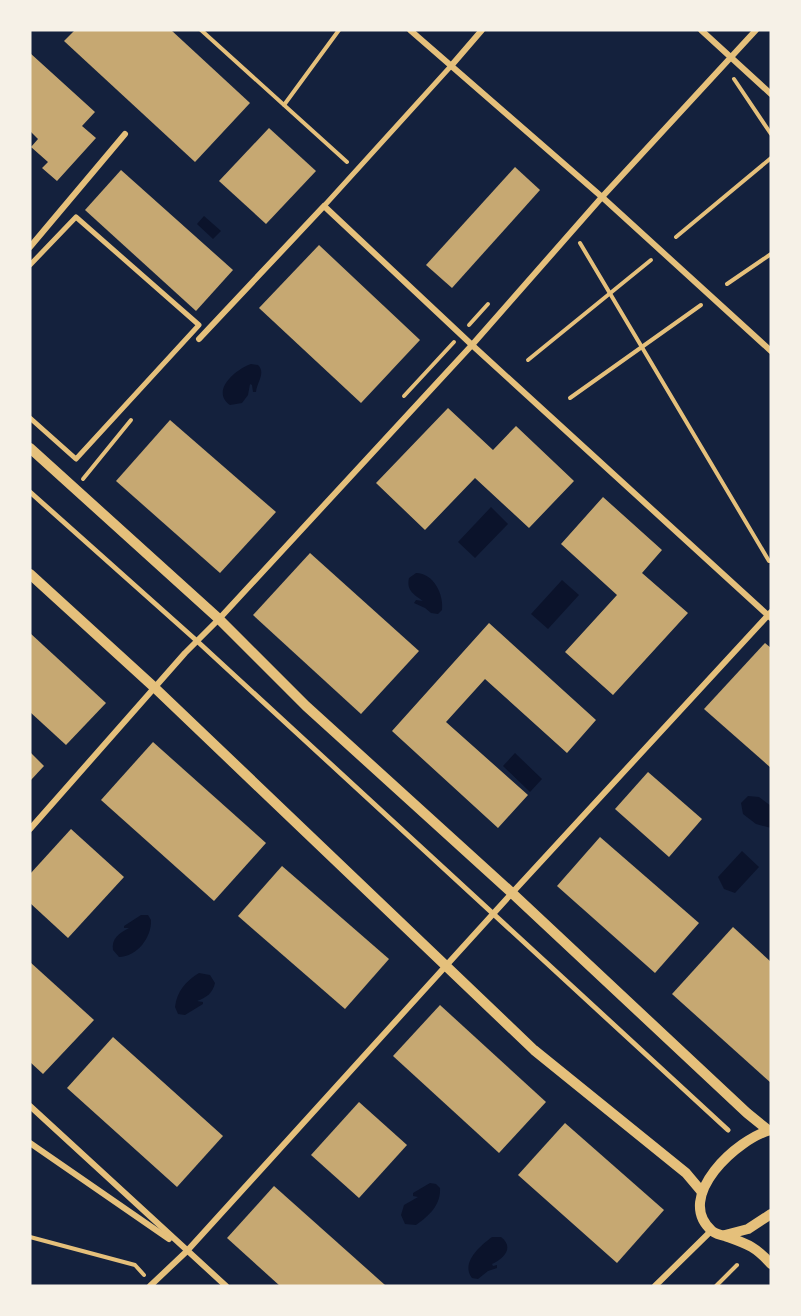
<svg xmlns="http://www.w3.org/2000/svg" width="801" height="1316" font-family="'PT Sans',sans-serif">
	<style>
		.water { fill: #0b132b }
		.building { fill: #c6a872 }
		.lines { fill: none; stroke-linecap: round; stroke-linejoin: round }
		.path { stroke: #e5c07b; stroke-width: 4 }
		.pedestrian { stroke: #e5c07b; stroke-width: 5 }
		.minor { stroke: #e5c07b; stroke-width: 6 }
		.tertiary { stroke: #e5c07b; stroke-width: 10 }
	</style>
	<rect width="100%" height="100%" fill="#14213d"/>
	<!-- water -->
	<g class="water">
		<path d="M204,216L221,231L213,239L197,224Z"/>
		<path d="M251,364L258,365C266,373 257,382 256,392H253L252,385L250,384L248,395L242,403L230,405C210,391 236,369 251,364Z"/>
		<path d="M491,507L508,524L475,558L458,542Z"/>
		<path d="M416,573C434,573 444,595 442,610L438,614L431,613L425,608L414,603L416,600L423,601C415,595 406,591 409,578Z"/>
		<path d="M562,580L579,595L548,629L531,614Z"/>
		<path d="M515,753L542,779L530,792L503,766Z"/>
		<path d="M748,796L759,797L771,806V828L756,824L743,814L741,803Z"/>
		<path d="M742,851L759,867L735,893L724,889L718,877Z"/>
		<path d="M141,915H148L151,920C152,937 137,957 119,957L113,950C111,939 119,933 129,928H124V926Z"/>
		<path d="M199,973L210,975L215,983C213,993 206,998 197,1001L203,1002V1004L185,1015L178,1014L175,1007C177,991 186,981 199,973Z"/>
		<path d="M430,1183L436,1184L440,1188C441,1205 429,1216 416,1225L405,1224L401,1215L404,1205L418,1197L413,1196V1193Z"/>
		<path d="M492,1237H501C514,1247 505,1258 492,1264L493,1266L497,1265V1268L488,1271L478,1279L472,1278C460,1263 481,1245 492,1237Z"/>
	</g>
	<!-- building -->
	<g class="building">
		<path d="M75,30H171L250,103L195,162L64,41Z"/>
		<path d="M30,53L95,112L82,126L96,138L57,181L42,168L48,162L31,147L38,139L30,131Z"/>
		<path d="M269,128L316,171L266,224L219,181Z"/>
		<path d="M515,167L540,190L452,288L426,265Z"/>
		<path d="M121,170L233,270L196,311L85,210Z"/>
		<path d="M319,245L420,340L361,403L259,308Z"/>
		<path d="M448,408L493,450L516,426L574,481L529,528L475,478L425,530L376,483Z"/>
		<path d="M170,420L276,512L220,573L116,481Z"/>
		<path d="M603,497L662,550L642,573L688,613L613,695L565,652L617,595L561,544Z"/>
		<path d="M310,553L419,651L361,714L253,615Z"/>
		<path d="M489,623L596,720L567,753L485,679L446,722L528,795L498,828L392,731Z"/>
		<path d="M30,633L106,703L66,745L30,712Z"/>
		<path d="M765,643L771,648V768L704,709Z"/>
		<path d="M153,742L266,843L214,901L101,800Z"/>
		<path d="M30,752L44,766L30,781Z"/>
		<path d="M648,772L702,819L669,857L615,809Z"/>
		<path d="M71,829L124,877L68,938L30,903V874Z"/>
		<path d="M600,837L699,923L655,973L557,886Z"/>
		<path d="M282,866L389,959L345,1009L238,916Z"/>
		<path d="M733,927L771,962V1083L672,994Z"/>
		<path d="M30,962L94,1020L43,1074L30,1062Z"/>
		<path d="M440,1005L546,1102L499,1153L393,1056Z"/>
		<path d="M113,1037L223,1136L177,1187L67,1088Z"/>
		<path d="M359,1102L407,1145L359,1198L311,1155Z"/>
		<path d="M565,1123L664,1210L617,1263L518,1175Z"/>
		<path d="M274,1186L385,1285L383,1286H280L227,1238Z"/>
	</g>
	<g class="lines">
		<!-- path -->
		<g class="path">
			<path d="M201,30L347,162"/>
			<path d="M734,79L771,134"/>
			<path d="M284,105L339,30"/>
			<path d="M676,237L771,158"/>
			<path d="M580,243L769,561"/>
			<path d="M727,284L771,254"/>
			<path d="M469,325L488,304"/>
			<path d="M528,360L651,260"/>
			<path d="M404,396L454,342"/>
			<path d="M570,398L701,305"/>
			<path d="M83,479L131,420"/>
			<path d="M30,1237L135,1265L144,1275"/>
			<path d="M716,1286L737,1265"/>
		</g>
		<!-- pedestrian -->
		<g class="pedestrian">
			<path d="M324,206L451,66"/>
			<path d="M30,265L76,217L199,325L76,459L30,418"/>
			<path d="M30,492L197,641L728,1130"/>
		</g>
		<!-- minor -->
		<g class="minor">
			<path d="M410,30L602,197L771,351"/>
			<path d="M701,30L771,94"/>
			<path d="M451,66L482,30"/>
			<path d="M30,247L125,134"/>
			<path d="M199,339L324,206L472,345L771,618"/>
			<path d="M30,829L185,653L219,619L472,345L602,197L756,30"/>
			<path d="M30,1106L226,1286"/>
			<path d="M30,1143L169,1239"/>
			<path d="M150,1286L187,1251L512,893L771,612"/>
			<path d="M655,1286L711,1231"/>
		</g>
		<!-- tertiary -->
		<g class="tertiary">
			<path d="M30,448L219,619L306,706L512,893L747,1113L768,1130"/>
			<path d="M30,574L155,688L534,1050L686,1173L702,1192"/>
			<path d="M771,1130C738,1138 673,1197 712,1231C716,1234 720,1235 725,1236C747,1244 755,1246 771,1264"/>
			<path d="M725,1235L748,1229L771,1214"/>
		</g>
	</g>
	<!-- border -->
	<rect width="801" height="1316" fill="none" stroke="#f6f1e7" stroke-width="63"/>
</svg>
